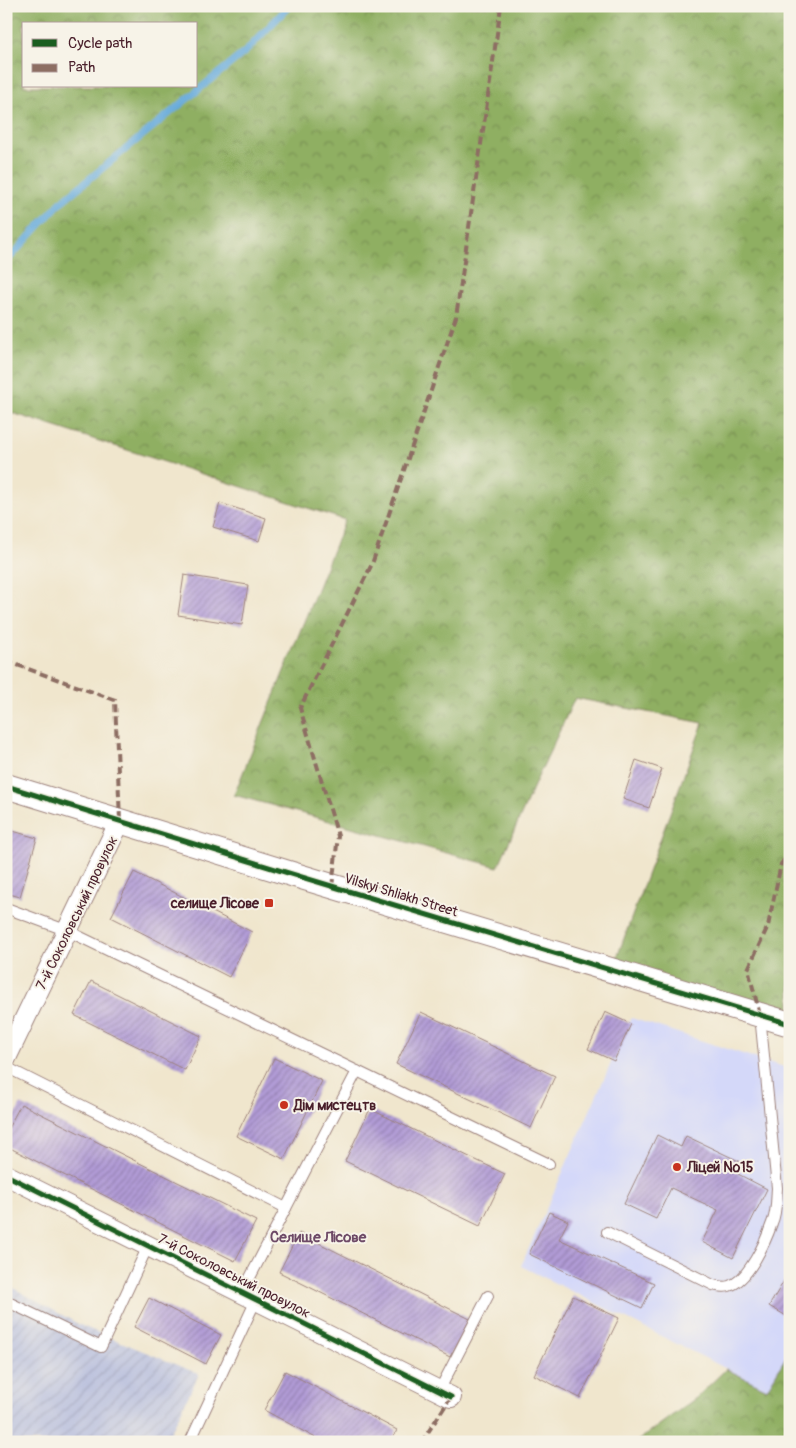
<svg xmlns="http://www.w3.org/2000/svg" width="796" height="1448" font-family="Pangolin,sans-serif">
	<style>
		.built { fill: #d4d8f9 }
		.industrial { fill: url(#industrial-furrows) }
		.forest { fill: url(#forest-crowns); stroke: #6c6746; fill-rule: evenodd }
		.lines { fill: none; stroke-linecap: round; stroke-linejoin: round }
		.stream { stroke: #64a9da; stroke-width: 7 }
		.building { fill: url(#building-hatch) }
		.service-casing { stroke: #9d827c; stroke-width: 12 }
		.minor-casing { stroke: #9d827c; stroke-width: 22 }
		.tertiary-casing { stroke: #9d827c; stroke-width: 26 }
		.service { stroke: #fff; stroke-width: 10 }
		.minor { stroke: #fff; stroke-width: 20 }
		.tertiary { stroke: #fff; stroke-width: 24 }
		.quiet { stroke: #8d6e63; stroke-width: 4; stroke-dasharray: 8 4; stroke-linecap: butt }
		.cycleway-casing { stroke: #f7f3e8; stroke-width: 8 }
		.cycleway { stroke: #1b5e20; stroke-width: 5 }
		.poi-dot { fill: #c8321e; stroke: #f7f3e8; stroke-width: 2 }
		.labels { text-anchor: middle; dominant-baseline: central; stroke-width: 4; stroke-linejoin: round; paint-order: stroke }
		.street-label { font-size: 14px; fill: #4a1f2b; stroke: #f7f3e8 }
		.poi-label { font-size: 14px; font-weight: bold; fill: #4a1f2b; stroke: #f7f3e8; text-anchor: start }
		.neighbourhood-label { font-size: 15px; font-weight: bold; fill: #6e4a67; stroke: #f7f3e8 }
	</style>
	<defs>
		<pattern id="industrial-furrows" width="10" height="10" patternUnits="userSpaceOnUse" patternTransform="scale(1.25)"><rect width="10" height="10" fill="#bdc3de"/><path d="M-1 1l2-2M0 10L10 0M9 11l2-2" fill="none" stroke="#a4a7bf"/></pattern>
		<pattern id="forest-crowns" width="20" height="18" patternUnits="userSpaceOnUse" patternTransform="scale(1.25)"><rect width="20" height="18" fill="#8faf62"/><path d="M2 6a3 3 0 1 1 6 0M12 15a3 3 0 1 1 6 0" fill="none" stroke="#778e51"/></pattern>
		<pattern id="building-hatch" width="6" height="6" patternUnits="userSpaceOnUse" patternTransform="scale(1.25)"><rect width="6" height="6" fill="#b19bd6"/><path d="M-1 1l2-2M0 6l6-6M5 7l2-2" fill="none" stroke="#927eae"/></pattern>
	</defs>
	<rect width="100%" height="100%" fill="#f7f3e8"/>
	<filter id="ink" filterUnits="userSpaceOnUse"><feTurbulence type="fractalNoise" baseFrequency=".02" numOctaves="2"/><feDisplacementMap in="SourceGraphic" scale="10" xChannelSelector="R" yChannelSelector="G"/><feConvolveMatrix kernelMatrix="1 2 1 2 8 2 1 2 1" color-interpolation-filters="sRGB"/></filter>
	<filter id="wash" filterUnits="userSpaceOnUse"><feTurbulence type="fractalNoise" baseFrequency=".0096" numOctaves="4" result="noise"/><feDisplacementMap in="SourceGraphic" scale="20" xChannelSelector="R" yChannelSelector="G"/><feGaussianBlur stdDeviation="1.12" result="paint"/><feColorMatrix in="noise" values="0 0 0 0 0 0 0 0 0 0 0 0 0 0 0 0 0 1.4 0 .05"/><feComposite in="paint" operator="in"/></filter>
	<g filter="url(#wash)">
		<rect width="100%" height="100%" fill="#f0e6cd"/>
		<!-- built -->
		<path class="built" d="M631,1018L790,1069V1350L767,1389L521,1266Z"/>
		<!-- industrial -->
		<path class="industrial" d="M6,1284L82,1326L199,1374L166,1442H6Z"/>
		<!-- forest -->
		<g class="forest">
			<path d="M6,6H790V1024L612,971L703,723L575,698L537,779L498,867L234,795L345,520L6,411ZM24,24H196V86H24Z"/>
			<path d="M790,1350V1442H636L696,1398L726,1369L767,1389Z"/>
		</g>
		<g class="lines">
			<!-- stream -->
			<path class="stream" d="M6,262L61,202L246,51L289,6"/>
		</g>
		<g id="blocks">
			<!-- building -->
			<g class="building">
				<path d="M220,503L266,518L259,541L213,527Z"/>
				<path d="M184,575L248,585L242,625L178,615Z"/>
				<path d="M636,760L662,769L649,808L623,799Z"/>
				<path d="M6,829L37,838L20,897L6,893Z"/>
				<path d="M134,872L252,932L229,977L111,917Z"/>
				<path d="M91,981L201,1036L185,1070L74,1015Z"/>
				<path d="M421,1012L555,1076L531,1128L396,1064Z"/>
				<path d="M605,1012L631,1024L614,1061L588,1049Z"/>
				<path d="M274,1058L322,1081L284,1159L236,1136Z"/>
				<path d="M21,1104L256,1221L235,1261L6,1146V1132Z"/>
				<path d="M370,1109L505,1174L480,1226L345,1161Z"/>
				<path d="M657,1135L681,1147L686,1136L743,1163L738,1174L767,1189L733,1258L702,1242L718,1210L671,1188L656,1219L624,1204Z"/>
				<path d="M549,1212L568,1221L559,1239L654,1283L642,1308L529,1254Z"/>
				<path d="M299,1233L470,1319L450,1357L279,1272Z"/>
				<path d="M790,1271V1318L769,1306Z"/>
				<path d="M573,1296L619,1318L580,1398L534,1375Z"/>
				<path d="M149,1298L221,1335L206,1364L134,1327Z"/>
				<path d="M285,1371L397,1430L391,1442H323L264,1410Z"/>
			</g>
		</g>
	</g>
	<g filter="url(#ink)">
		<use href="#blocks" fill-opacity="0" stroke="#9d827c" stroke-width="1"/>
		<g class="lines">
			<!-- service casing -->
			<g class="service-casing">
				<g id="service">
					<path d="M6,908L68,931L549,1164"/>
					<path d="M6,1067L286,1208"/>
					<path d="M607,1232L713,1285C718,1286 724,1288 729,1286C748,1281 766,1241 772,1223C777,1212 776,1200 777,1188L760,1015"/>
					<path d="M242,1293L357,1071"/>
					<path d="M6,1301L101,1347L148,1246"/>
					<path d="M439,1391L488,1296"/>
					<path d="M190,1442L256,1300"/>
				</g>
			</g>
			<!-- minor casing -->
			<g class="minor-casing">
				<g id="minor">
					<path d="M6,1058L120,821"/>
					<path d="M6,1175L451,1397"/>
				</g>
			</g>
			<!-- tertiary casing -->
			<g class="tertiary-casing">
				<path id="tertiary" d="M6,786L285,872L790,1024"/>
			</g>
			<!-- service -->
			<use href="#service" class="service"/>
			<!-- minor -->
			<use href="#minor" class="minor"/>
			<!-- tertiary -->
			<use href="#tertiary" class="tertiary"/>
			<!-- quiet -->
			<g class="quiet">
				<path d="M6,661L115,700L120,821"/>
				<path d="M332,887L338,836L300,708L372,564L456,317L501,6"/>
				<path d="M760,1015L748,969L768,926L781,864L790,853"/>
				<path d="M426,1442L423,1440L451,1397"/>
			</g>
			<!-- cycleway casing -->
			<g class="cycleway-casing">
				<g id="cycleway">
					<path d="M6,786L285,872L790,1024"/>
					<path d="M6,1175L451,1397"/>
				</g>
			</g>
			<!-- cycleway -->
			<use href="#cycleway" class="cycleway"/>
		</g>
	</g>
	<!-- markers -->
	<g class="poi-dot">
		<rect x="264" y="898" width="10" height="10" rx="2.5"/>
		<circle cx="284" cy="1105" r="5"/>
		<circle cx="677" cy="1167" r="5"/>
	</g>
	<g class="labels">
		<!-- street labels -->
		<g class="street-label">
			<text transform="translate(401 895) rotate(17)">Vilskyi Shliakh Street</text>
			<text transform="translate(77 913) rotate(-64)">7-й Соколовський провулок</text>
			<text transform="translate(234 1276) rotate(27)">7-й Соколовський провулок</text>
		</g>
		<!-- poi labels -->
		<g class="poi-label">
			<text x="259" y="903" text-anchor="end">селище Лісове</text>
			<text x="294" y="1105">Дім мистецтв</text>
			<text x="687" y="1167">Ліцей №15</text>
		</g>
		<!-- neighbourhood labels -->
		<g class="neighbourhood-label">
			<text x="318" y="1237">Селище Лісове</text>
		</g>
	</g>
	<!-- margin -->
	<rect width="796" height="1448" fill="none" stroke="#f7f3e8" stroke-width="25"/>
	<!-- legend -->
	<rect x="22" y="22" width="175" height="65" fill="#f7f3e8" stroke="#b29e9c"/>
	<rect x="32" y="39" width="25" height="8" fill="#1b5e20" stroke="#b29e9c"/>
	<text x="68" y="48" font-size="15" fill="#4a1f2b">Cycle path</text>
	<rect x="32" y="64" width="25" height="8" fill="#8d6e63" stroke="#b29e9c"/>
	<text x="68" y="72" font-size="15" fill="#4a1f2b">Path</text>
</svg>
